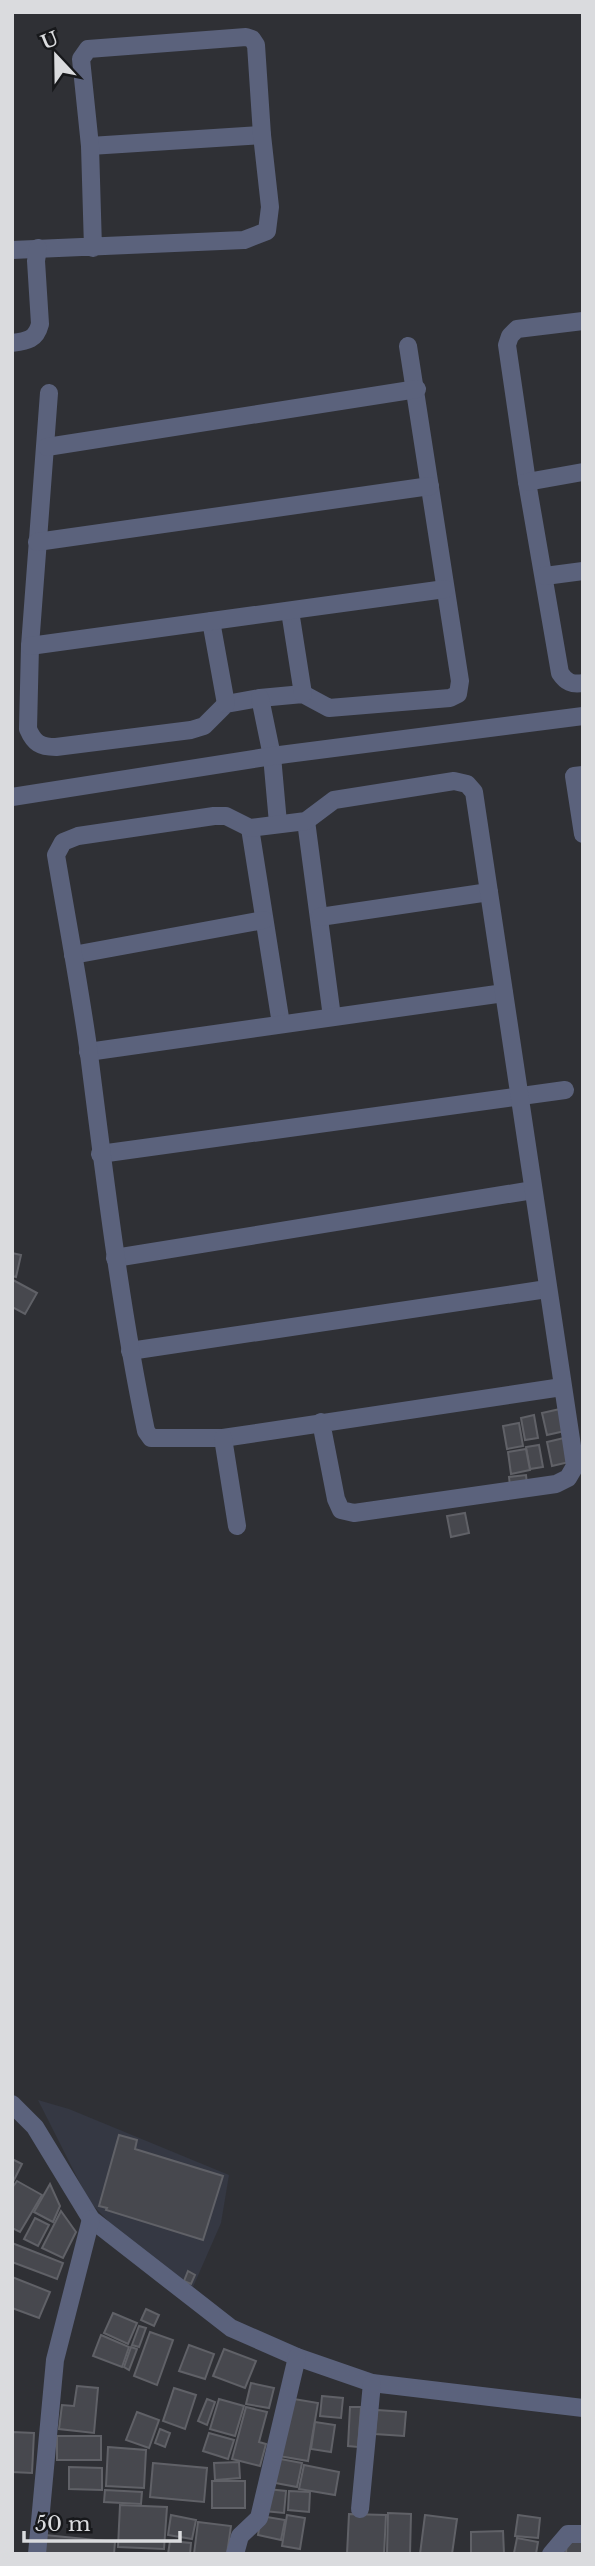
<svg xmlns="http://www.w3.org/2000/svg" width="595" height="2566" font-family="'Libre Baskerville',serif">
	<style>
		.built { fill: #353843 }
		.building { fill: #47484e; stroke: #606167; stroke-width: 2 }
		.lines { fill: none; stroke-linecap: round; stroke-linejoin: round }
		.minor { stroke: #5b627c; stroke-width: 18 }
	</style>
	<rect width="100%" height="100%" fill="#2f3035"/>
	<!-- built -->
	<path class="built" d="M38,2100L69,2109L229,2175L221,2223L186,2303L89,2201Z"/>
	<!-- building -->
	<g class="building">
		<path d="M12,1253L21,1255L16,1277L12,1276Z"/>
		<path d="M13,1280L37,1293L25,1314L12,1307Z"/>
		<path d="M560,1409L565,1431L547,1435L542,1413Z"/>
		<path d="M534,1415L538,1438L525,1440L521,1418Z"/>
		<path d="M519,1423L523,1446L507,1449L503,1426Z"/>
		<path d="M564,1438L569,1462L552,1466L547,1442Z"/>
		<path d="M539,1445L543,1467L530,1469L526,1447Z"/>
		<path d="M526,1449L530,1470L511,1474L508,1452Z"/>
		<path d="M526,1475L527,1484L510,1486L509,1477Z"/>
		<path d="M465,1513L469,1533L451,1537L447,1516Z"/>
		<path d="M119,2135L137,2140L135,2149L223,2176L203,2240L106,2210L107,2208L99,2206Z"/>
		<path d="M12,2159L22,2164L12,2184Z"/>
		<path d="M17,2181L42,2195L20,2232L12,2228V2188Z"/>
		<path d="M50,2184L60,2206L53,2222L34,2212Z"/>
		<path d="M61,2211L76,2232L63,2258L42,2248Z"/>
		<path d="M35,2218L49,2225L38,2246L24,2239Z"/>
		<path d="M12,2243L63,2263L57,2279L12,2262Z"/>
		<path d="M188,2271L195,2275L191,2284L184,2281Z"/>
		<path d="M12,2277L50,2292L39,2318L12,2308Z"/>
		<path d="M146,2309L159,2315L154,2326L141,2320Z"/>
		<path d="M113,2313L137,2323L128,2344L104,2333Z"/>
		<path d="M139,2326L146,2328L139,2347L132,2345Z"/>
		<path d="M150,2332L173,2340L157,2385L134,2376Z"/>
		<path d="M101,2335L129,2347L122,2367L93,2356Z"/>
		<path d="M189,2345L214,2354L205,2379L179,2371Z"/>
		<path d="M131,2347L137,2349L129,2370L124,2367Z"/>
		<path d="M224,2349L256,2361L245,2388L213,2376Z"/>
		<path d="M251,2383L274,2388L269,2408L246,2404Z"/>
		<path d="M77,2386L98,2388L94,2433L59,2429L62,2405L74,2406Z"/>
		<path d="M174,2388L196,2395L185,2429L163,2421Z"/>
		<path d="M322,2396L343,2398L341,2418L320,2416Z"/>
		<path d="M288,2398L318,2403L308,2461L279,2456Z"/>
		<path d="M207,2399L215,2402L207,2425L198,2421Z"/>
		<path d="M219,2399L244,2406L235,2436L210,2429Z"/>
		<path d="M246,2407L267,2412L259,2442L266,2444L260,2466L232,2459Z"/>
		<path d="M350,2407H361L358,2447L348,2446Z"/>
		<path d="M377,2410L406,2412L404,2436L375,2434Z"/>
		<path d="M137,2412L159,2420L149,2448L126,2440Z"/>
		<path d="M315,2422L335,2425L331,2452L311,2449Z"/>
		<path d="M160,2429L170,2433L165,2447L155,2443Z"/>
		<path d="M12,2432L34,2433L32,2473L12,2472Z"/>
		<path d="M209,2433L234,2440L228,2459L203,2451Z"/>
		<rect x="57" y="2436" width="44" height="24"/>
		<path d="M108,2447L146,2450L144,2488L106,2486Z"/>
		<path d="M275,2458L302,2463L297,2487L270,2482Z"/>
		<path d="M239,2462L240,2478L215,2480L214,2463Z"/>
		<path d="M153,2463L207,2468L204,2502L150,2497Z"/>
		<path d="M304,2465L339,2472L335,2495L299,2489Z"/>
		<path d="M69,2467L102,2468V2490L69,2489Z"/>
		<rect x="212" y="2481" width="33" height="27"/>
		<path d="M267,2489L286,2491L284,2513L264,2511Z"/>
		<path d="M105,2490L142,2492L141,2504L104,2502Z"/>
		<path d="M289,2491L310,2492L309,2512L288,2510Z"/>
		<path d="M120,2505L167,2507L164,2549L118,2547Z"/>
		<path d="M388,2513L411,2514L410,2554H387Z"/>
		<path d="M349,2514L386,2515L384,2554H347Z"/>
		<path d="M171,2515L196,2520L192,2539L168,2535Z"/>
		<path d="M287,2515L305,2518L300,2549L282,2546Z"/>
		<path d="M425,2515L457,2519L452,2554H420Z"/>
		<path d="M518,2515L540,2518L538,2538L515,2536Z"/>
		<path d="M261,2516L285,2520L281,2540L258,2535Z"/>
		<path d="M198,2522L231,2526L227,2554H194Z"/>
		<path d="M503,2531L504,2554H471V2532Z"/>
		<path d="M45,2535L115,2542L114,2554H43Z"/>
		<path d="M567,2536L583,2537V2554H566Z"/>
		<path d="M517,2538L538,2542L536,2554L514,2553Z"/>
		<path d="M170,2541L191,2543L190,2554H168Z"/>
	</g>
	<g class="lines">
		<!-- minor -->
		<g class="minor">
			<path d="M90,146L262,135"/>
			<path d="M12,250L244,240L267,231L270,207L262,135L256,45L252,39L246,37L88,49L81,59L90,146L93,248"/>
			<path d="M583,321L517,329L510,336L507,345L527,482L560,673C566,682 572,685 583,683"/>
			<path d="M12,343C27,341 36,340 40,324L36,261L38,248"/>
			<path d="M49,393L30,646L28,729C34,743 40,747 56,747L191,730L204,726L226,704L260,698L303,694L329,708L450,698L458,694L460,681L408,346"/>
			<path d="M47,447L417,389"/>
			<path d="M527,482L583,472"/>
			<path d="M37,542L430,486"/>
			<path d="M545,576L583,571"/>
			<path d="M290,611L303,694"/>
			<path d="M211,621L226,704"/>
			<path d="M30,646L445,589"/>
			<path d="M260,698L272,756L278,823"/>
			<path d="M583,775L574,776L583,834"/>
			<path d="M12,797L272,756L583,716"/>
			<path d="M306,821L332,1017"/>
			<path d="M250,828L281,1024"/>
			<path d="M320,917L489,892"/>
			<path d="M73,955L264,920"/>
			<path d="M88,1052L504,993"/>
			<path d="M100,1154L565,1090"/>
			<path d="M115,1258L533,1190"/>
			<path d="M130,1351L547,1289"/>
			<path d="M321,1422L336,1499L341,1510L354,1513L556,1484L568,1478L575,1466L474,792L467,784L454,781L334,800L306,821L250,828L226,816H214L78,836L63,842L56,855C67,921 80,988 89,1054C105,1180 120,1306 146,1431L151,1438H223L562,1387"/>
			<path d="M223,1438L237,1526"/>
			<path d="M12,2104L35,2127L91,2219L231,2328L297,2357L372,2383L583,2408"/>
			<path d="M360,2509L372,2383"/>
			<path d="M37,2554L55,2360L91,2219"/>
			<path d="M235,2554L240,2536L259,2518L297,2357"/>
			<path d="M551,2554L568,2534H583"/>
		</g>
	</g>
	<!-- border -->
	<rect width="595" height="2566" fill="none" stroke="#dadbde" stroke-width="28"/>
	<!-- north arrow -->
	<g transform="translate(56 56) rotate(338)" stroke="#17181b" stroke-width="5" paint-order="stroke">
	<path d="M0-5L12 26L0 18L-12 26Z" fill="#dadbde"/>
	<text y="-10" font-size="19" font-weight="bold" text-anchor="middle" fill="#dadbde">U</text>
	</g>
	<!-- scale -->
	<path d="M24 2531v10h156v-10" fill="none" stroke="#dadbde" stroke-width="3.5"/>
	<text x="35" y="2531" font-size="21" fill="#dadbde" stroke="#17181b" stroke-width="5" paint-order="stroke">50 m</text>
</svg>
